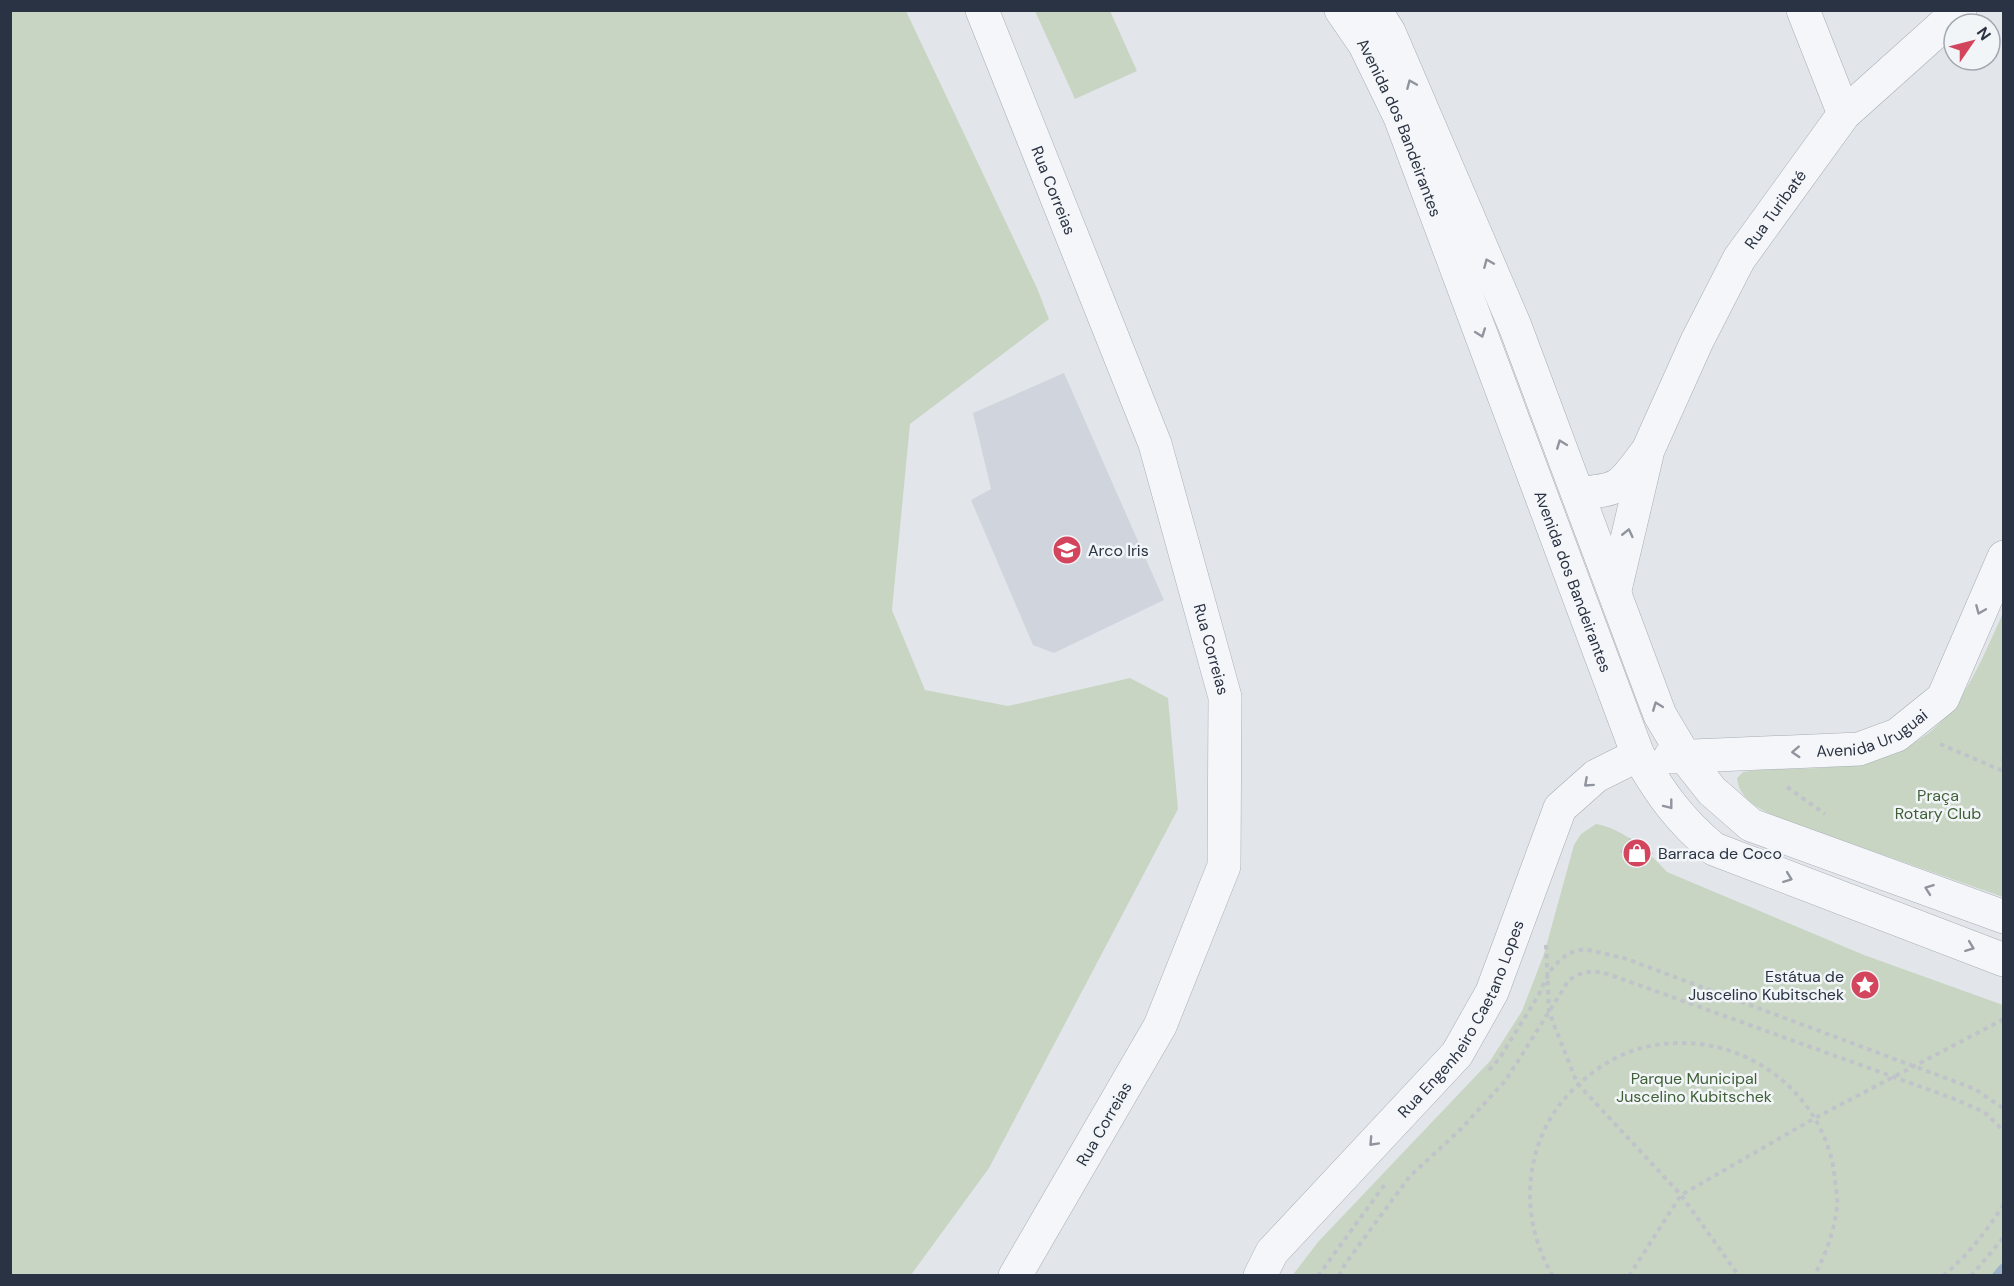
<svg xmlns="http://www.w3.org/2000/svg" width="2014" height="1286" font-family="'DM Sans',sans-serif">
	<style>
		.built { fill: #d0d5dd }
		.green { fill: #c8d5c3 }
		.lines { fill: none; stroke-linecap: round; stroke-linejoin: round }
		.stream { stroke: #9db4cb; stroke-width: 10 }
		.building { fill: #b9bfc8 }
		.minor-casing { stroke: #a7adb5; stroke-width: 34 }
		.tertiary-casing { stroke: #a7adb5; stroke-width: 34 }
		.path { stroke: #c0c3ca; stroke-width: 4; stroke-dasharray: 4.5 4.5; stroke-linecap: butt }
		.minor { stroke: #f5f6f9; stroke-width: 33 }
		.tertiary { stroke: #f5f6f9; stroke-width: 33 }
		.oneway { stroke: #90949e }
		.labels { text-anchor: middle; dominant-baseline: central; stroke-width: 5; stroke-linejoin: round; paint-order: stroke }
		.street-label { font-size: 16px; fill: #2a3343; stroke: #f2f5f8 }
		.poi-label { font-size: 16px; fill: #2a3343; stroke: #f2f5f8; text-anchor: start }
		.park-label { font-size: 16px; fill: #3f5f36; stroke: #f2f5f8 }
	</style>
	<rect width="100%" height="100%" fill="#e2e6eb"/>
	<!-- built -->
	<path class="built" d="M1064,373L1164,600L1054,653L1033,645L971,500L991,489L973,413Z"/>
	<!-- green -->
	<g class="green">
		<path d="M10,11H906L1037,288L1049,319L910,424L892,610L925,690L1008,706L1130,678L1168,698L1178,809L989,1168L911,1275H11Z"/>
		<path d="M1035,11H1110L1137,71L1075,99Z"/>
		<path d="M2003,613V897L1781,819C1762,810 1739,801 1737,778L1743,772C1769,767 1795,770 1821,768C1938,757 1959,712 2003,613Z"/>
		<path d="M1596,824C1623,828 1649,852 1667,872L1864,955L2003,1005V1275L1292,1276L1318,1242L1490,1061L1522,1011L1544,954L1574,845L1581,834Z"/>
	</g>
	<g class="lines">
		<!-- stream -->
		<path class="stream" d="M1997,1276L2004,1268"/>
	</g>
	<!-- building -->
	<path class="building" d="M1630,838L1653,853L1643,868L1620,852Z"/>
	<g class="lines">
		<!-- minor casing -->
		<g class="minor-casing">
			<g id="minor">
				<path id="s1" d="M982,10L1155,444L1225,697L1224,866L1160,1026L1015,1276"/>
				<path d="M1803,10L1844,114"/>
				<path d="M1580,493C1621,490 1621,486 1645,454"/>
				<path id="s2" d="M1615,590L1648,450L1697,341L1739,259L1844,114L1960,10"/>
				<path id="s3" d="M1260,1276L1272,1252L1457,1054L1492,992L1560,808L1596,776L1638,755"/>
			</g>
		</g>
		<!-- tertiary casing -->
		<g class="tertiary-casing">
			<g id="tertiary">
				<path id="s4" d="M1341,10L1365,45L1400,117L1638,755C1661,794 1679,820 1714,849L2004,960"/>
				<path d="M1375,10L1389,32L1515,326L1660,715L1685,757L1712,791L1751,825L2004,917"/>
				<path id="s5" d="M1670,757L1859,749L1897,735L1943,698L2004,557"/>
			</g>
		</g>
		<!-- path -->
		<g class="path">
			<path d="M1940,744L2003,771"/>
			<path d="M2003,771L2004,751"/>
			<path d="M1787,787L1825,814"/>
			<path d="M1546,945L1549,1012L1577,1083L1681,1195L1739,1276"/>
			<path d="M1489,1070L1499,1059L1538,996L1550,971L1560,960L1569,953L1584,949L1624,958L1975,1089L2004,1109"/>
			<path d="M1318,1276L1385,1184"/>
			<path d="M1339,1276L1345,1264L1410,1176L1459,1131L1506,1080L1569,980C1593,963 1610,976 1636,984L1952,1098L1984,1112L2004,1131"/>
			<path d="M1553,1276C1528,1234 1523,1186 1540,1140C1552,1109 1572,1087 1599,1068C1623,1051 1651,1043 1680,1043C1758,1042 1828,1102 1835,1180C1836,1189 1838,1198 1837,1207C1834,1232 1826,1254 1814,1276"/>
			<path d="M1629,1276L1681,1195L1815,1118L2004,1019"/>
			<path d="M1943,1276C1968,1255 1986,1232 2004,1204"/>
			<path d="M1971,1276L2004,1237"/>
		</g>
		<!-- minor -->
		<use href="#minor" class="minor"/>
		<!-- tertiary -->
		<use href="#tertiary" class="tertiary"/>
	</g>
	<!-- one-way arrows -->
	<defs><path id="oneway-chevron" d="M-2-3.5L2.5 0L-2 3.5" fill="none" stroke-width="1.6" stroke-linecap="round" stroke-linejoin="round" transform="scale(1.5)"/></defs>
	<g class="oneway">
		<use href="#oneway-chevron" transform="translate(1411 84) rotate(-113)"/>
		<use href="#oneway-chevron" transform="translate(1488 263) rotate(-113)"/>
		<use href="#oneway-chevron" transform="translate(1481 333) rotate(70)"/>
		<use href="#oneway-chevron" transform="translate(1561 444) rotate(-111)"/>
		<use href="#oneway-chevron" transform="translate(1628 533) rotate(-77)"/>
		<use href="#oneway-chevron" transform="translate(1980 610) rotate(113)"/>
		<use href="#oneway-chevron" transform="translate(1657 706) rotate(-111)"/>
		<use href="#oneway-chevron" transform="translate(1796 752) rotate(177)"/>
		<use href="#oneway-chevron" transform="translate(1588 783) rotate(138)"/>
		<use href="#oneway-chevron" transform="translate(1669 805) rotate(52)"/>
		<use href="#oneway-chevron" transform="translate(1788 878) rotate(21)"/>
		<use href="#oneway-chevron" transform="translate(1929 889) rotate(-160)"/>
		<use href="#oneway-chevron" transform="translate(1970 947) rotate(21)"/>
		<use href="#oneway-chevron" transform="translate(1373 1142) rotate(133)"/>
	</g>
	<!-- icons -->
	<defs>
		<g id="school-disc" transform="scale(1.5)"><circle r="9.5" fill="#d2455d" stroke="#f2f5f8"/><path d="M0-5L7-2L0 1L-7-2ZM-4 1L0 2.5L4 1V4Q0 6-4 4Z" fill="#fff"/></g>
		<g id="shop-disc" transform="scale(1.5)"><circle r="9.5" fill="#d2455d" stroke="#f2f5f8"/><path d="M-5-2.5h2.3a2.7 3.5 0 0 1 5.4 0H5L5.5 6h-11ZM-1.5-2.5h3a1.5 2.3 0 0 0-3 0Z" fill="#fff"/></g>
		<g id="sight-disc" transform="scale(1.5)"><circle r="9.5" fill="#d2455d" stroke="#f2f5f8"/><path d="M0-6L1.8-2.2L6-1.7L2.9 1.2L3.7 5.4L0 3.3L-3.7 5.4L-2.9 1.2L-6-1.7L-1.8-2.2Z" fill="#fff"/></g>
	</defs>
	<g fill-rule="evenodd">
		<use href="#school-disc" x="1067" y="550"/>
		<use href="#shop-disc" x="1637" y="853"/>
		<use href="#sight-disc" x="1865" y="985"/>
	</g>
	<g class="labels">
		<!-- street labels -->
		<g class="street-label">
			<text stroke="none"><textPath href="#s4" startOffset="132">Avenida dos Bandeirantes</textPath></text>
			<text stroke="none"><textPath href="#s1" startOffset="194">Rua Correias</textPath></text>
			<text stroke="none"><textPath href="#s2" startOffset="417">Rua Turibaté</textPath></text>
			<text stroke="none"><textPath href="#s4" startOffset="618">Avenida dos Bandeirantes</textPath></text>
			<text stroke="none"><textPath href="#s1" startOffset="680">Rua Correias</textPath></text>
			<text stroke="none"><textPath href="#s5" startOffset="206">Avenida Uruguai</textPath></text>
			<text stroke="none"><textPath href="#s3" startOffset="330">Rua Engenheiro Caetano Lopes</textPath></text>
			<text transform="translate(1104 1124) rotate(-60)">Rua Correias</text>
		</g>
		<!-- poi labels -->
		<g class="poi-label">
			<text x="1088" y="550">Arco Iris</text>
			<text x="1658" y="853">Barraca de Coco</text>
			<text x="1844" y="976" text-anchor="end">Estátua de<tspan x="1844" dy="18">Juscelino Kubitschek</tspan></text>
		</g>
		<!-- park labels -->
		<g class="park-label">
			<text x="1938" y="795">Praça<tspan x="1938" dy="18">Rotary Club</tspan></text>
			<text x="1694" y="1078">Parque Municipal<tspan x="1694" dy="18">Juscelino Kubitschek</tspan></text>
		</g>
	</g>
	<!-- border -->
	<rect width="2014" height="1286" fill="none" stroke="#2a3343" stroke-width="24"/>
	<!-- north arrow -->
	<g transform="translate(1972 42) rotate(55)"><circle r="28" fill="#f2f5f8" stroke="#a2a7b0" stroke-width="1.5"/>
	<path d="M0-4.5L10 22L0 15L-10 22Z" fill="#d2455d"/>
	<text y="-9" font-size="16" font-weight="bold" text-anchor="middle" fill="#2a3343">N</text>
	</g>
</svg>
